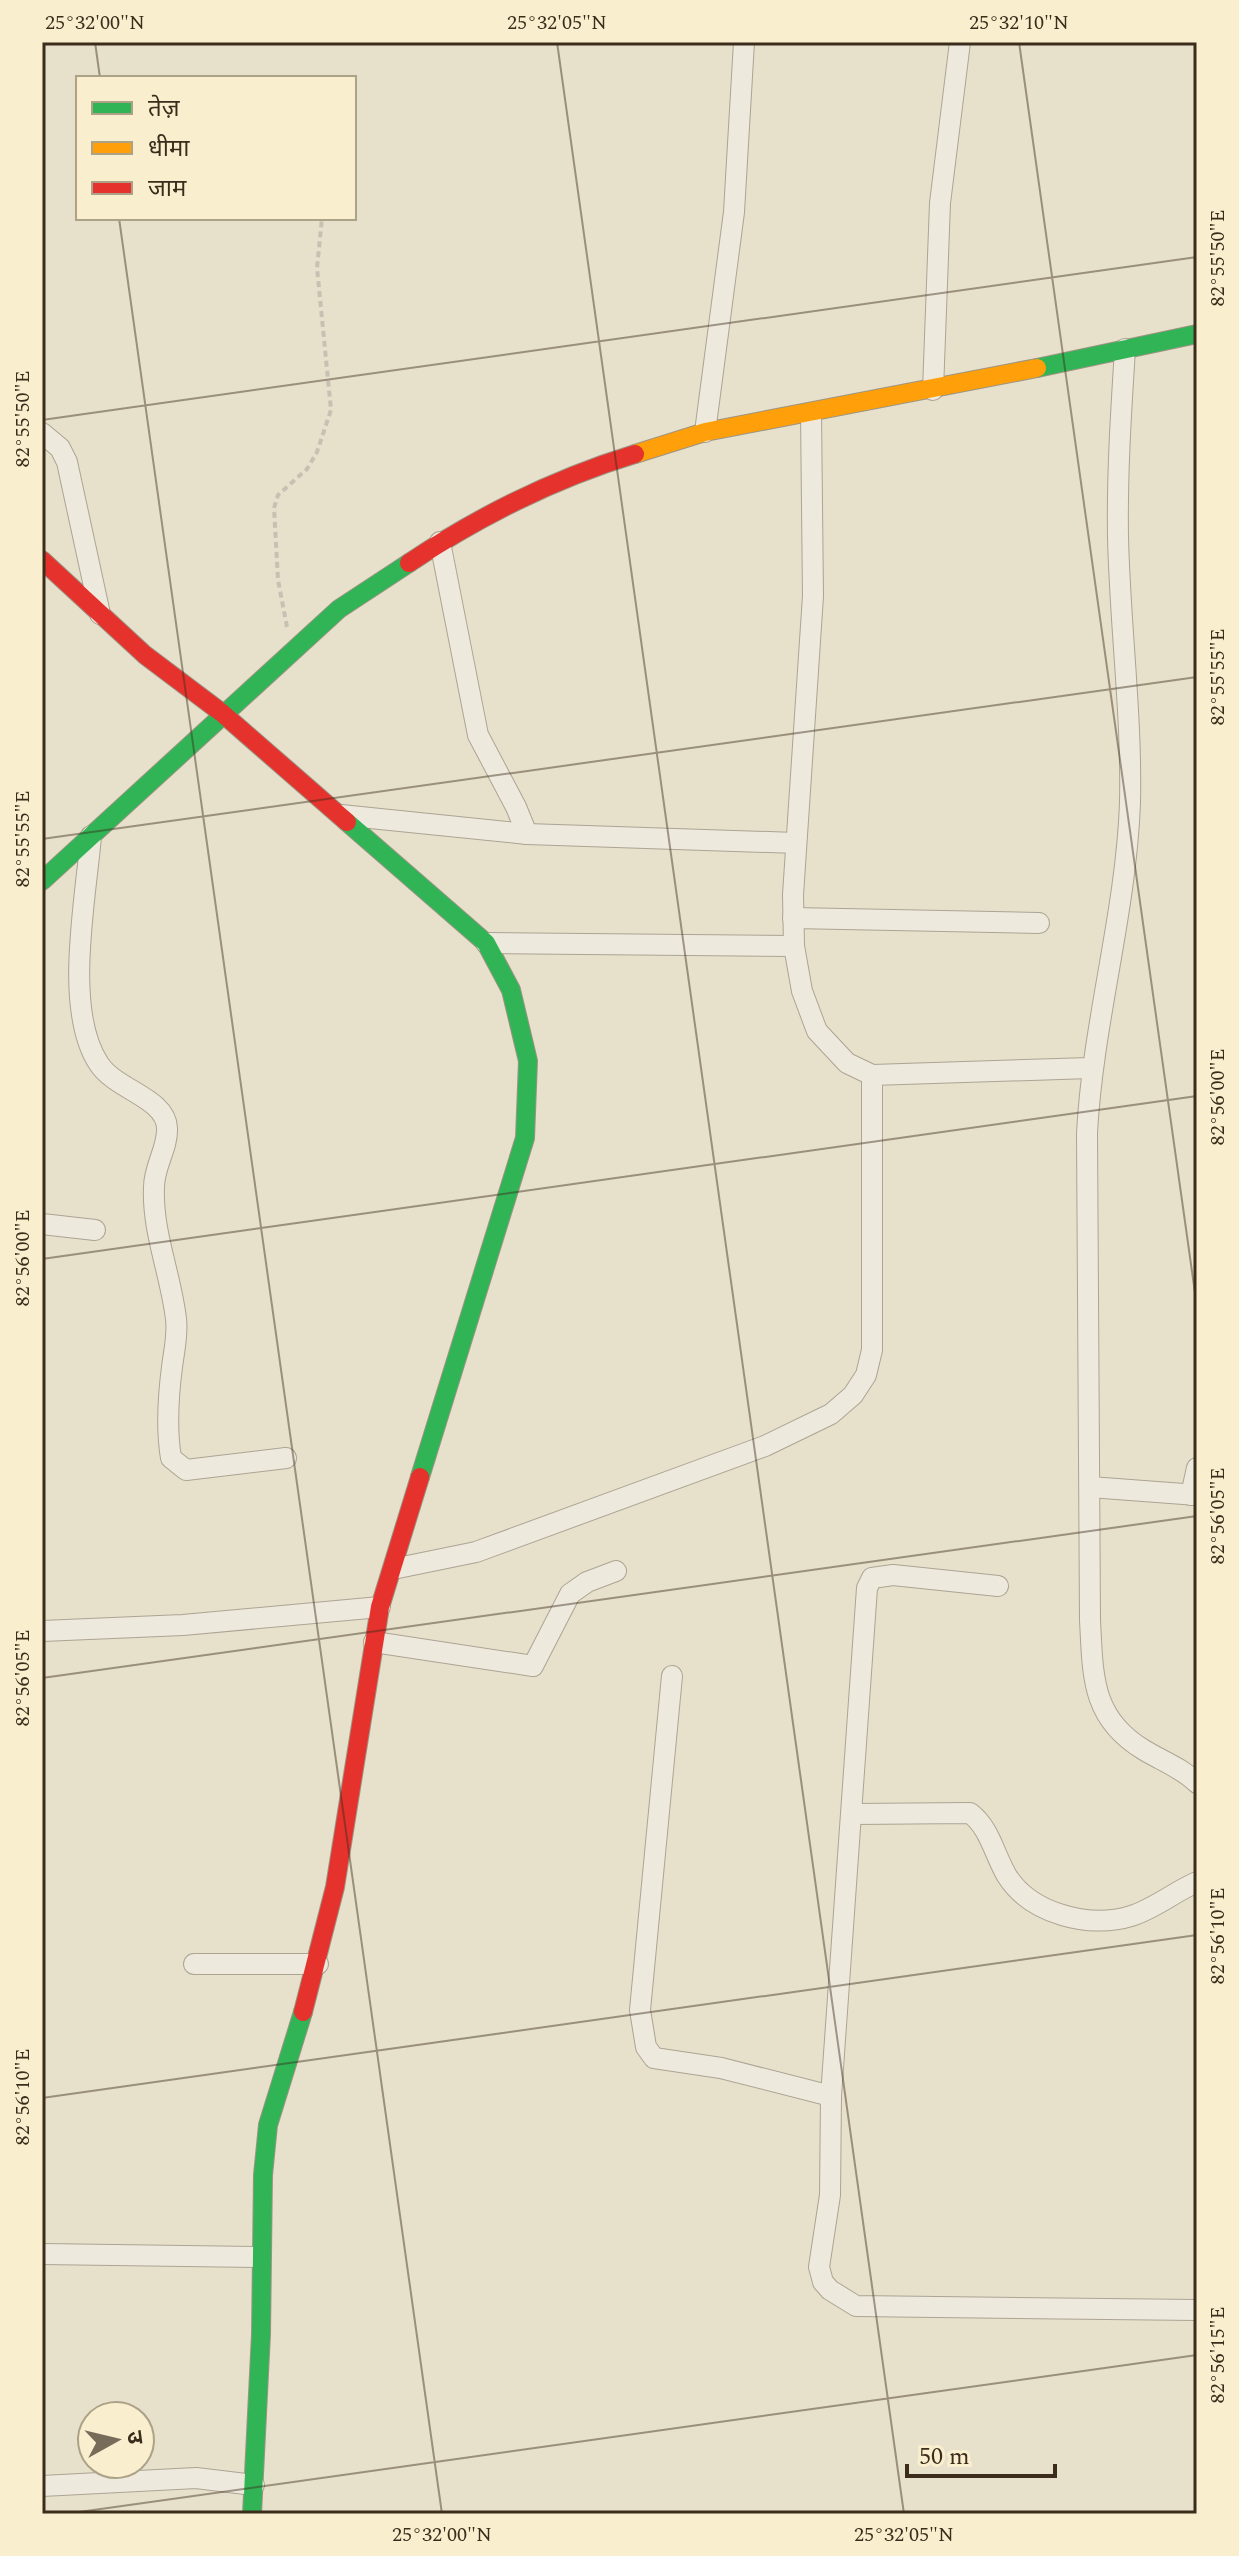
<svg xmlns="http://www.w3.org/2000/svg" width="1239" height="2556" font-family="Spectral,'Noto Sans Devanagari',serif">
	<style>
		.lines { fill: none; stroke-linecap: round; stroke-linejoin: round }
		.street-casing { stroke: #aca494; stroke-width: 22 }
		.fast-casing { stroke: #9b9484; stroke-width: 20 }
		.slow-casing { stroke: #9b9484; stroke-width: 20 }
		.jam-casing { stroke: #9b9484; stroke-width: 20 }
		.path { stroke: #c7c1b4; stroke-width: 4; stroke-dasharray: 6 4; stroke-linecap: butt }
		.street { stroke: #eee9dd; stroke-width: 20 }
		.fast { stroke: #30b455; stroke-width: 18 }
		.slow { stroke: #ff9f0a; stroke-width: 18 }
		.jam { stroke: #e5322d; stroke-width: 18 }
		.ticks { fill: none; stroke: #3b2c1b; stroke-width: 2; stroke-opacity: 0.45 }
		.neatline { fill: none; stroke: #3b2c1b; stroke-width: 3 }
		.ticks-label { font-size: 20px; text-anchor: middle; fill: #3b2c1b }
	</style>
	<rect width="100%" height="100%" fill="#e7e0cb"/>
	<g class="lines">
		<!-- street casing -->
		<g class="street-casing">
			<g id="street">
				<path d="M1125,349C1121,412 1117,474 1118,537C1120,626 1132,714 1130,803C1126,914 1093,1021 1087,1133L1090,1620C1093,1676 1091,1718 1144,1750C1162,1761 1182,1768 1197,1783"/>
				<path d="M933,390L940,203L960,42"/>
				<path d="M811,413L813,596L793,895L794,946L802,991L817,1031L847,1063L872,1075"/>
				<path d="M705,432L734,212L744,42"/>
				<path d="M42,433L60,448L67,462L100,614"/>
				<path d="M440,542L478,735L516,807L527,834"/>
				<path d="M341,815L527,834L796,843"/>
				<path d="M91,836C86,898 63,1010 99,1064C116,1090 166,1098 167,1128C168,1148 154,1166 154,1187C152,1232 171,1275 176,1319C178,1335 174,1351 172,1367C168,1398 166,1428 171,1458L186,1470L286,1458"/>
				<path d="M793,918L1039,923"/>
				<path d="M486,943L794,946"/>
				<path d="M42,1224L95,1230"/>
				<path d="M1090,1487L1197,1495"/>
				<path d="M1191,1495L1197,1468"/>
				<path d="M393,1569L476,1552L765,1446L831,1414L853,1395L866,1375L872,1350V1075L1090,1068"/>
				<path d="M998,1586L893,1575L872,1578L867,1588L831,2096L830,2195L819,2267L823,2282L830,2290L856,2306L1197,2310"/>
				<path d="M42,1631L183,1625L380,1607"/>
				<path d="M374,1642L533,1666L570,1594L587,1582L616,1571"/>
				<path d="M672,1676L640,2010L646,2047L654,2058L721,2068L831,2096"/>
				<path d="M854,1814L970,1813C990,1828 994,1854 1007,1876C1031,1914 1090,1929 1131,1916C1154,1909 1174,1892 1197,1882"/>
				<path d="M194,1964H318"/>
				<path d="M42,2254L261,2257"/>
				<path d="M42,2486L196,2478L254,2485"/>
			</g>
		</g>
		<!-- fast casing -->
		<g class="fast-casing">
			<g id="fast">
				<path d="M1037,368L1197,334"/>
				<path d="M347,822L486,943L511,990L528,1061L525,1138L420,1477"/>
				<path d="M42,881L339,609L409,563"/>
				<path d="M252,2514L261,2334L263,2175L268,2125L303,2012"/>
			</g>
		</g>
		<!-- slow casing -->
		<g class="slow-casing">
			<path id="slow" d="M635,454L705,432L1037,368"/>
		</g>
		<!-- jam casing -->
		<g class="jam-casing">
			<g id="jam">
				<path d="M42,560L145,655L222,713L347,822"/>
				<path d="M409,563C478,517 556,478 635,454"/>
				<path d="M303,2012L335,1887L380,1607L420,1477"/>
			</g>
		</g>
		<!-- path -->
		<path class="path" d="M287,627L278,580L274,508L278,495L307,469L317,452L331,410L317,268L322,218"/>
		<!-- street -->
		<use href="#street" class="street"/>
		<!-- fast -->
		<use href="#fast" class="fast"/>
		<!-- slow -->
		<use href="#slow" class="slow"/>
		<!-- jam -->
		<use href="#jam" class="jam"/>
	</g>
	<!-- ticks -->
	<path class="ticks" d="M95,42L100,78M557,42L904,2514M1019,42L1197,1307M119,218L442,2514M42,420L1197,257M42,839L1197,677M42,1259L1197,1096M42,1678L1197,1516M42,2098L1197,1935M65,2514L1197,2355"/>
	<!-- border -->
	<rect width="1239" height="2556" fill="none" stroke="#f9efcf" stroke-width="88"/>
	<!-- legend -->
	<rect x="76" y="76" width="280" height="144" fill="#f9efcf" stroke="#ada187" stroke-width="2"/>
	<rect x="92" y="102" width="40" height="12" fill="#30b455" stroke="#ada187" stroke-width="2"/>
	<text x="148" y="116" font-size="24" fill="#3b2c1b">तेज़</text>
	<rect x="92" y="142" width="40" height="12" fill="#ff9f0a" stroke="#ada187" stroke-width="2"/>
	<text x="148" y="156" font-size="24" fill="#3b2c1b">धीमा</text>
	<rect x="92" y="182" width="40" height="12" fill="#e5322d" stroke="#ada187" stroke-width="2"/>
	<text x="148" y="196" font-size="24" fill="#3b2c1b">जाम</text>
	<!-- north arrow -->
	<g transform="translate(116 2440) rotate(82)"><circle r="38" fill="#f9efcf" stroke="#ada187" stroke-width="2"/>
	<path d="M0-6L14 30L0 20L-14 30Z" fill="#776b59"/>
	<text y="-12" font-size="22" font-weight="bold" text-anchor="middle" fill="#3b2c1b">उ</text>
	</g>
	<!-- scale -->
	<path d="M907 2464v12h148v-12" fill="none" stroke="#3b2c1b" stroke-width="4"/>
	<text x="919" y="2464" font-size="24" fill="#3b2c1b" stroke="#f9efcf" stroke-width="6" paint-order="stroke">50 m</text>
	<rect x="44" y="44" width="1151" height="2468" class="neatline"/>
	<g class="ticks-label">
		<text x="95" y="29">25°32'00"N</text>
		<text x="557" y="29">25°32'05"N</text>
		<text x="1019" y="29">25°32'10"N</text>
		<text transform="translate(1217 258) rotate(-90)" y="7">82°55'50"E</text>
		<text transform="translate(22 419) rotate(-90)" y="7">82°55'50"E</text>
		<text transform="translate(1217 677) rotate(-90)" y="7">82°55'55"E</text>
		<text transform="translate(22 839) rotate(-90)" y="7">82°55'55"E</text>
		<text transform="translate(1217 1097) rotate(-90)" y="7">82°56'00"E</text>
		<text transform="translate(22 1258) rotate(-90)" y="7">82°56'00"E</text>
		<text transform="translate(1217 1516) rotate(-90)" y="7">82°56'05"E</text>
		<text transform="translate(22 1678) rotate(-90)" y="7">82°56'05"E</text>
		<text transform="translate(1217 1936) rotate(-90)" y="7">82°56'10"E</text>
		<text transform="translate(22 2097) rotate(-90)" y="7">82°56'10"E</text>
		<text transform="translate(1217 2355) rotate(-90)" y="7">82°56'15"E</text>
		<text x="442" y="2541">25°32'00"N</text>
		<text x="904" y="2541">25°32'05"N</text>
	</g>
</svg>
